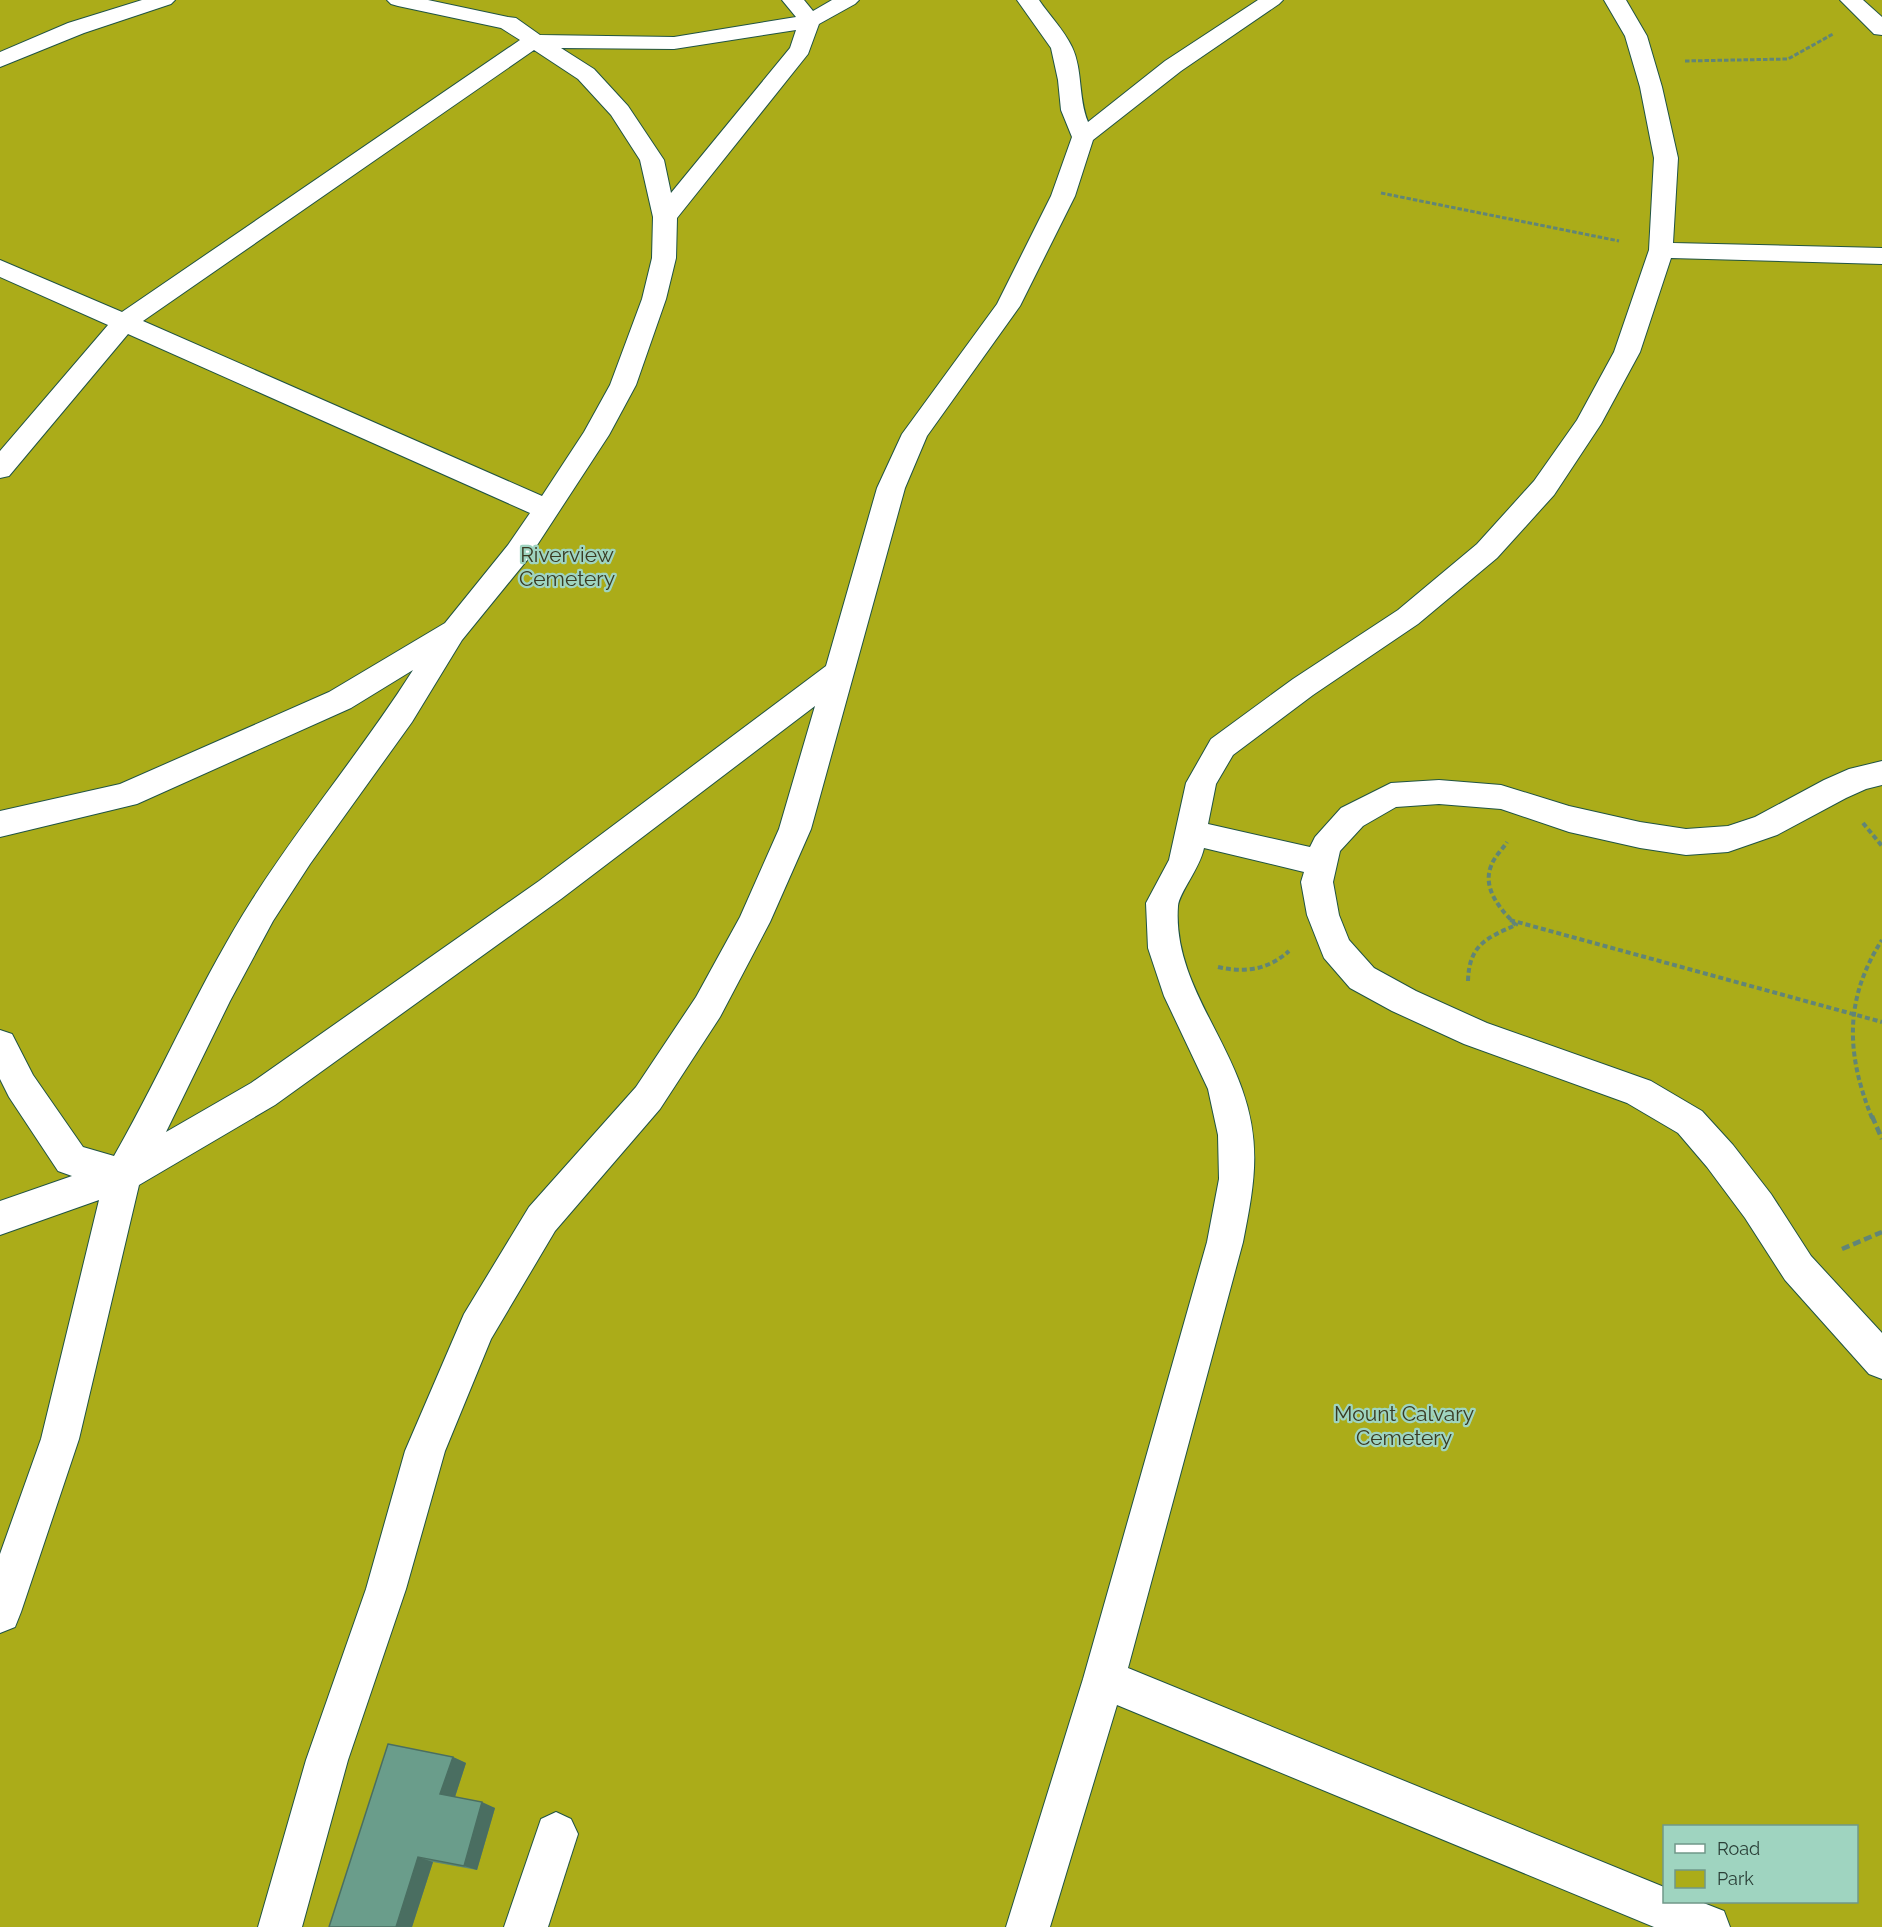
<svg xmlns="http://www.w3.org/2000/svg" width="1882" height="1927" font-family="Raleway,sans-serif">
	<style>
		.green { fill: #abac19; fill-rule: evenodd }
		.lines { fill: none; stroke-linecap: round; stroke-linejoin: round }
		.minor-casing { stroke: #215444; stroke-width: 2 }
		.path-far2 { stroke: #618577; stroke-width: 3; stroke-dasharray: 4.5 2; stroke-linecap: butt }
		.path-far1 { stroke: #618577; stroke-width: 4; stroke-dasharray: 5 3; stroke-linecap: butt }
		.path { stroke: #618577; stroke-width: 4.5; stroke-dasharray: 8 4; stroke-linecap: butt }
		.minor { fill: #fff; fill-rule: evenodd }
		.wall { fill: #5b8778 }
		.shaded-wall { fill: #4a6e61 }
		.building { fill: #6a9d8b; stroke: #4a6e61; stroke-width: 1.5 }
		.labels { text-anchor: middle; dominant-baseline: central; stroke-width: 4.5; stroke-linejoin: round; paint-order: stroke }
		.park-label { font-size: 21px; fill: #3a3b23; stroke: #9fd4c0 }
	</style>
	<rect width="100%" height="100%" fill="#9fd4c0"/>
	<!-- green -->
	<path class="green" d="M0,0H1882V1927H0ZM1664,1826H1856V1902H1664Z"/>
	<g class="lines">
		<!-- minor casing -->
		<g class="minor-casing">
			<g id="minor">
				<path d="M142,0H175L171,4L84,33L0,67V52L68,23Z"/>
				<path d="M387,0H428L508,17L516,18L540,35L674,37L796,17L782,0H804L813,11L832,0H859L855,4L819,24L808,54L677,218L676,258L666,299L636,385L609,435L528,559L462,640L412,722L310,864L273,921L230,1001L166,1132L251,1083L539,881L826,666L877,488L902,434L997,304L1051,196L1072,137L1061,110L1058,80L1051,48L1017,0H1039C1049,15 1064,30 1072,47C1083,70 1078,98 1088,122L1165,61L1258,0H1283L1279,4L1181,71L1093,140L1075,196L1020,306L927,436L905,488L811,829L770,922L720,1017L660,1109L555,1231L491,1339L445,1451L406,1589L348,1760L302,1927H258L306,1760L366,1589L405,1451L464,1314L529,1207L636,1087L696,997L740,917L779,829L815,706L561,899L275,1105L139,1185L79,1439L21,1612L15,1627L0,1633V1554L41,1439L99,1200L0,1235V1201L72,1176L58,1171L9,1097L0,1079V1030L12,1034L33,1075L83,1147L114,1156C162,1072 200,982 252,900C302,821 363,749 413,670L351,708L137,804L0,837V811L120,784L329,692L445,623L508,545L530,513L128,334L9,476L0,478V451L108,325L0,277V260L122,312L520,40L501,28L398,6L391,4ZM796,30L790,48L671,193L664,160L628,106L594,69L561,48L674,49ZM534,50L578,79L611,115L640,160L653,217L652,258L642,299L610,385L584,432L542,496L143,321Z"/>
				<path d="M1604,0H1626L1647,36L1662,87L1678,158L1673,243L1882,248V264L1671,258L1640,352L1601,424L1554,495L1497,558L1418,624L1313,695L1233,755L1216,784L1208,824L1310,847L1315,837L1341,808L1391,783L1439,780L1501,785L1569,806L1640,822L1686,829L1728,826L1755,817L1824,780L1849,769L1882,761V785L1866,789L1846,798L1777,835L1728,852L1686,855L1640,848L1569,832L1501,809L1439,804L1396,807L1363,826L1340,851L1333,882L1339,915L1349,940L1374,968L1416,991L1487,1023L1651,1081L1702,1111L1733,1145L1771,1194L1811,1256L1882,1333V1379L1869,1374L1785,1280L1745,1218L1707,1167L1678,1133L1627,1103L1464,1044L1392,1011L1350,988L1324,958L1320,948L1307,915L1301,882L1304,872L1204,848C1200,868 1179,893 1178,906C1173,974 1221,1028 1242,1089C1262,1145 1254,1186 1243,1242L1128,1668L1664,1887V1902H1701L1724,1911L1730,1927H1654L1117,1705L1050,1927H1006L1083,1679L1207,1242L1219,1179L1218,1135L1208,1089L1164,996L1148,948L1146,903L1169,860L1186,783L1211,739L1293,679L1398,610L1477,544L1534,481L1577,420L1614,352L1649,250L1654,158L1640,87L1625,36Z"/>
				<path d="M1840,0H1863L1882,17V35L1874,34Z"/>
				<path d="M556,1812L571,1819L578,1834L548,1927H504L541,1819Z"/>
			</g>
		</g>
		<!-- path-far2 -->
		<g class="path-far2">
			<path d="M1685,61L1788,59L1833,34"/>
			<path d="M1381,193L1619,241"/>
		</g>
		<!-- path-far1 -->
		<g class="path-far1">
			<path d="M1863,823L1882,846"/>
			<path d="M1510,920L1882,1022"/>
			<path d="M1218,967C1245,973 1268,970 1289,951"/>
			<path d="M1468,981C1469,945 1486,938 1516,925C1501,910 1482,889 1491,866C1494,857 1502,850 1507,842"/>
			<path d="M1872,1118C1846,1054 1844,999 1882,940"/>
		</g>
		<!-- path -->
		<g class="path">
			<path d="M1872,1116L1882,1139"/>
			<path d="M1842,1249L1882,1232"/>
		</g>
		<!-- minor -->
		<use href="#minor" class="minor"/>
	</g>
	<!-- wall -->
	<path class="wall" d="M453,1757L466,1763L455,1797L495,1808L477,1870L433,1862L412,1927H329Z"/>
	<!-- shaded-wall -->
	<g class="shaded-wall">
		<path d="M453,1757L466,1763L454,1800L440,1794Z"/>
		<path d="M482,1802L495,1808L477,1870L464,1866Z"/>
		<path d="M418,1857L433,1862L412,1927H396Z"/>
	</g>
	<!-- building -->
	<path class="building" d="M388,1744L453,1757L440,1794L482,1802L464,1866L418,1857L396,1927H329Z"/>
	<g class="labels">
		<!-- park labels -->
		<g class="park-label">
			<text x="567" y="554">Riverview<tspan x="567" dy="24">Cemetery</tspan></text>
			<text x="1404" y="1413">Mount Calvary<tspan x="1404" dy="24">Cemetery</tspan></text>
		</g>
	</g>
	<!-- legend -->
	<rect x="1663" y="1825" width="195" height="78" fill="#9fd4c0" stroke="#709889" stroke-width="1.5"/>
	<rect x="1675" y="1844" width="30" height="9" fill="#ffffff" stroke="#709889" stroke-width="1.5"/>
	<text x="1717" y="1855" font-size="18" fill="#2a3f37">Road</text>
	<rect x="1675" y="1870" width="30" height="18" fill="#abac19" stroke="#709889" stroke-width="1.5"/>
	<text x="1717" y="1885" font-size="18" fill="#2a3f37">Park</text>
</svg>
